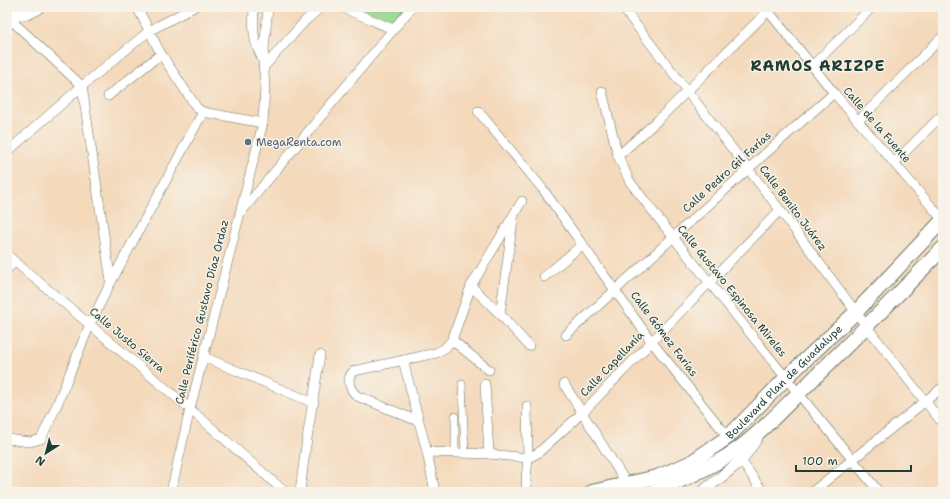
<svg xmlns="http://www.w3.org/2000/svg" width="950" height="499" font-family="'Shantell Sans',sans-serif">
	<style>
		.green { fill: #96d68d; stroke: #5a8a60 }
		.lines { fill: none; stroke-linecap: round; stroke-linejoin: round }
		.pedestrian-casing { stroke: #6a7463; stroke-width: 8 }
		.minor-casing { stroke: #6a7463; stroke-width: 10 }
		.tertiary-casing { stroke: #6a7463; stroke-width: 12 }
		.primary-casing { stroke: #6a7463; stroke-width: 16 }
		.trunk-casing { stroke: #6a7463; stroke-width: 16 }
		.pedestrian { stroke: #fff; stroke-width: 7 }
		.minor { stroke: #fff; stroke-width: 9 }
		.tertiary { stroke: #fff; stroke-width: 11 }
		.primary { stroke: #fff; stroke-width: 14 }
		.trunk { stroke: #fff; stroke-width: 15 }
		.service-dot { fill: #5c6f8a; stroke: #f7f3e8; stroke-width: 1.5 }
		.labels { text-anchor: middle; dominant-baseline: central; stroke-width: 3; stroke-linejoin: round; paint-order: stroke }
		.street-label { font-size: 11px; fill: #1f3d34; stroke: #f7f3e8 }
		.service-label { font-size: 11px; fill: #4e5e75; stroke: #f7f3e8; text-anchor: start }
		.district-label { font-size: 15px; font-weight: bold; letter-spacing: 1px; fill: #1f3d34; stroke: #f7f3e8 }
	</style>
	<rect width="100%" height="100%" fill="#f7f3e8"/>
	<filter id="ink" filterUnits="userSpaceOnUse"><feTurbulence type="fractalNoise" baseFrequency=".025" numOctaves="2"/><feDisplacementMap in="SourceGraphic" scale="8" xChannelSelector="R" yChannelSelector="G"/><feConvolveMatrix kernelMatrix="1 2 1 2 8 2 1 2 1" color-interpolation-filters="sRGB"/></filter>
	<filter id="wash" filterUnits="userSpaceOnUse"><feTurbulence type="fractalNoise" baseFrequency=".012" numOctaves="4" result="noise"/><feDisplacementMap in="SourceGraphic" scale="16" xChannelSelector="R" yChannelSelector="G"/><feGaussianBlur stdDeviation="0.9" result="paint"/><feColorMatrix in="noise" values="0 0 0 0 0 0 0 0 0 0 0 0 0 0 0 0 0 1.4 0 .05"/><feComposite in="paint" operator="in"/></filter>
	<g filter="url(#wash)">
		<rect width="100%" height="100%" fill="#f4d9bb"/>
		<!-- green -->
		<path class="green" d="M347,7H406L388,28Z"/>
	</g>
	<g filter="url(#ink)">
		<g class="lines">
			<!-- pedestrian casing -->
			<g class="pedestrian-casing">
				<g id="pedestrian">
					<path d="M462,384L465,453"/>
					<path d="M455,453V416"/>
				</g>
			</g>
			<!-- minor casing -->
			<g class="minor-casing">
				<g id="minor">
					<path d="M137,7L161,54L197,108L203,112L263,123"/>
					<path d="M254,7C253,29 252,40 263,60"/>
					<path d="M341,7L393,29"/>
					<path d="M622,7L780,210L867,327L943,424"/>
					<path d="M765,7L834,93L943,220"/>
					<path d="M11,20L82,86L111,282"/>
					<path d="M812,66L872,7"/>
					<path d="M263,68L305,21L321,7"/>
					<path d="M602,91L618,156L630,182L673,237L798,393L879,492"/>
					<path d="M108,96L161,54"/>
					<path d="M478,111L542,188L651,341L728,437"/>
					<path d="M858,121L943,36"/>
					<path d="M7,152L82,86L149,31L194,7"/>
					<path d="M618,156L657,121L772,7"/>
					<path d="M894,163L943,114"/>
					<path d="M242,211L412,7"/>
					<path d="M7,255L190,409L285,492"/>
					<path d="M7,269L15,262"/>
					<path d="M544,277L583,244"/>
					<path d="M471,286L500,314L529,346"/>
					<path d="M500,314L513,220"/>
					<path d="M566,335L748,169L834,93"/>
					<path d="M452,340L489,370"/>
					<path d="M204,357L314,403"/>
					<path d="M403,360L427,452L435,492"/>
					<path d="M485,384L489,454"/>
					<path d="M564,384L627,484"/>
					<path d="M418,421L357,396C350,390 345,378 354,371L436,353L445,348L452,340L471,286L522,201"/>
					<path d="M7,439L30,442L41,439L56,407L90,324L111,282L203,112"/>
					<path d="M427,452L489,454L528,458L538,453L582,413L780,210"/>
					<path d="M738,456L763,492"/>
					<path d="M171,492L190,409L263,123L265,86L263,60L268,7"/>
					<path d="M300,492L305,452L320,355"/>
					<path d="M527,492L526,480L528,458L527,406"/>
					<path d="M812,492L943,387"/>
				</g>
			</g>
			<!-- tertiary casing -->
			<g class="tertiary-casing">
				<path id="tertiary" d="M702,492L741,461L757,438"/>
			</g>
			<!-- primary casing -->
			<g class="primary-casing">
				<g id="primary">
					<path d="M7,23L24,7"/>
					<path id="s1" d="M592,492L657,477L690,463L728,437L786,378L856,312L943,220"/>
					<path d="M654,492C681,481 710,468 735,451C761,433 783,408 806,386C852,341 898,295 943,248"/>
				</g>
			</g>
			<!-- trunk casing -->
			<g class="trunk-casing">
				<path id="trunk" d="M17,13L27,12L37,7"/>
			</g>
			<!-- pedestrian -->
			<use href="#pedestrian" class="pedestrian"/>
			<!-- minor -->
			<use href="#minor" class="minor"/>
			<!-- tertiary -->
			<use href="#tertiary" class="tertiary"/>
			<!-- primary -->
			<use href="#primary" class="primary"/>
			<!-- trunk -->
			<use href="#trunk" class="trunk"/>
		</g>
	</g>
	<!-- markers -->
	<circle class="service-dot" cx="248" cy="142" r="4"/>
	<g class="labels">
		<!-- street labels -->
		<g class="street-label">
			<text transform="translate(877 125) rotate(49)">Calle de la Fuente</text>
			<text transform="translate(727 172) rotate(-42)">Calle Pedro Gil Farías</text>
			<text transform="translate(793 208) rotate(53)">Calle Benito Juárez</text>
			<text transform="translate(732 291) rotate(51)">Calle Gustavo Espinosa Mireles</text>
			<text transform="translate(202 312) rotate(-76)">Calle Periférico Gustavo Díaz Ordaz</text>
			<text transform="translate(664 334) rotate(53)">Calle Gómez Farías</text>
			<text transform="translate(127 340) rotate(40)">Calle Justo Sierra</text>
			<text transform="translate(612 364) rotate(-46)">Calle Capellanía</text>
			<text stroke="none"><textPath href="#s1" startOffset="227">Boulevard Plan de Guadalupe</textPath></text>
		</g>
		<!-- service labels -->
		<g class="service-label">
			<text x="256" y="142">MegaRenta.com</text>
		</g>
		<!-- district labels -->
		<g class="district-label">
			<text x="818" y="66">RAMOS ARIZPE</text>
		</g>
	</g>
	<!-- margin -->
	<rect width="950" height="499" fill="none" stroke="#f7f3e8" stroke-width="24"/>
	<!-- north arrow -->
	<g transform="translate(46 453) rotate(216)" stroke="#f7f3e8" stroke-width="3" paint-order="stroke">
	<path d="M0-3L7 15L0 10L-7 15Z" fill="#1f3d34"/>
	<text y="-6" font-size="11" font-weight="bold" text-anchor="middle" fill="#1f3d34">N</text>
	</g>
	<!-- scale -->
	<path d="M796 465v6h115v-6" fill="none" stroke="#1f3d34" stroke-width="2"/>
	<text x="802" y="465" font-size="12" fill="#1f3d34" stroke="#f7f3e8" stroke-width="3" paint-order="stroke">100 m</text>
</svg>
